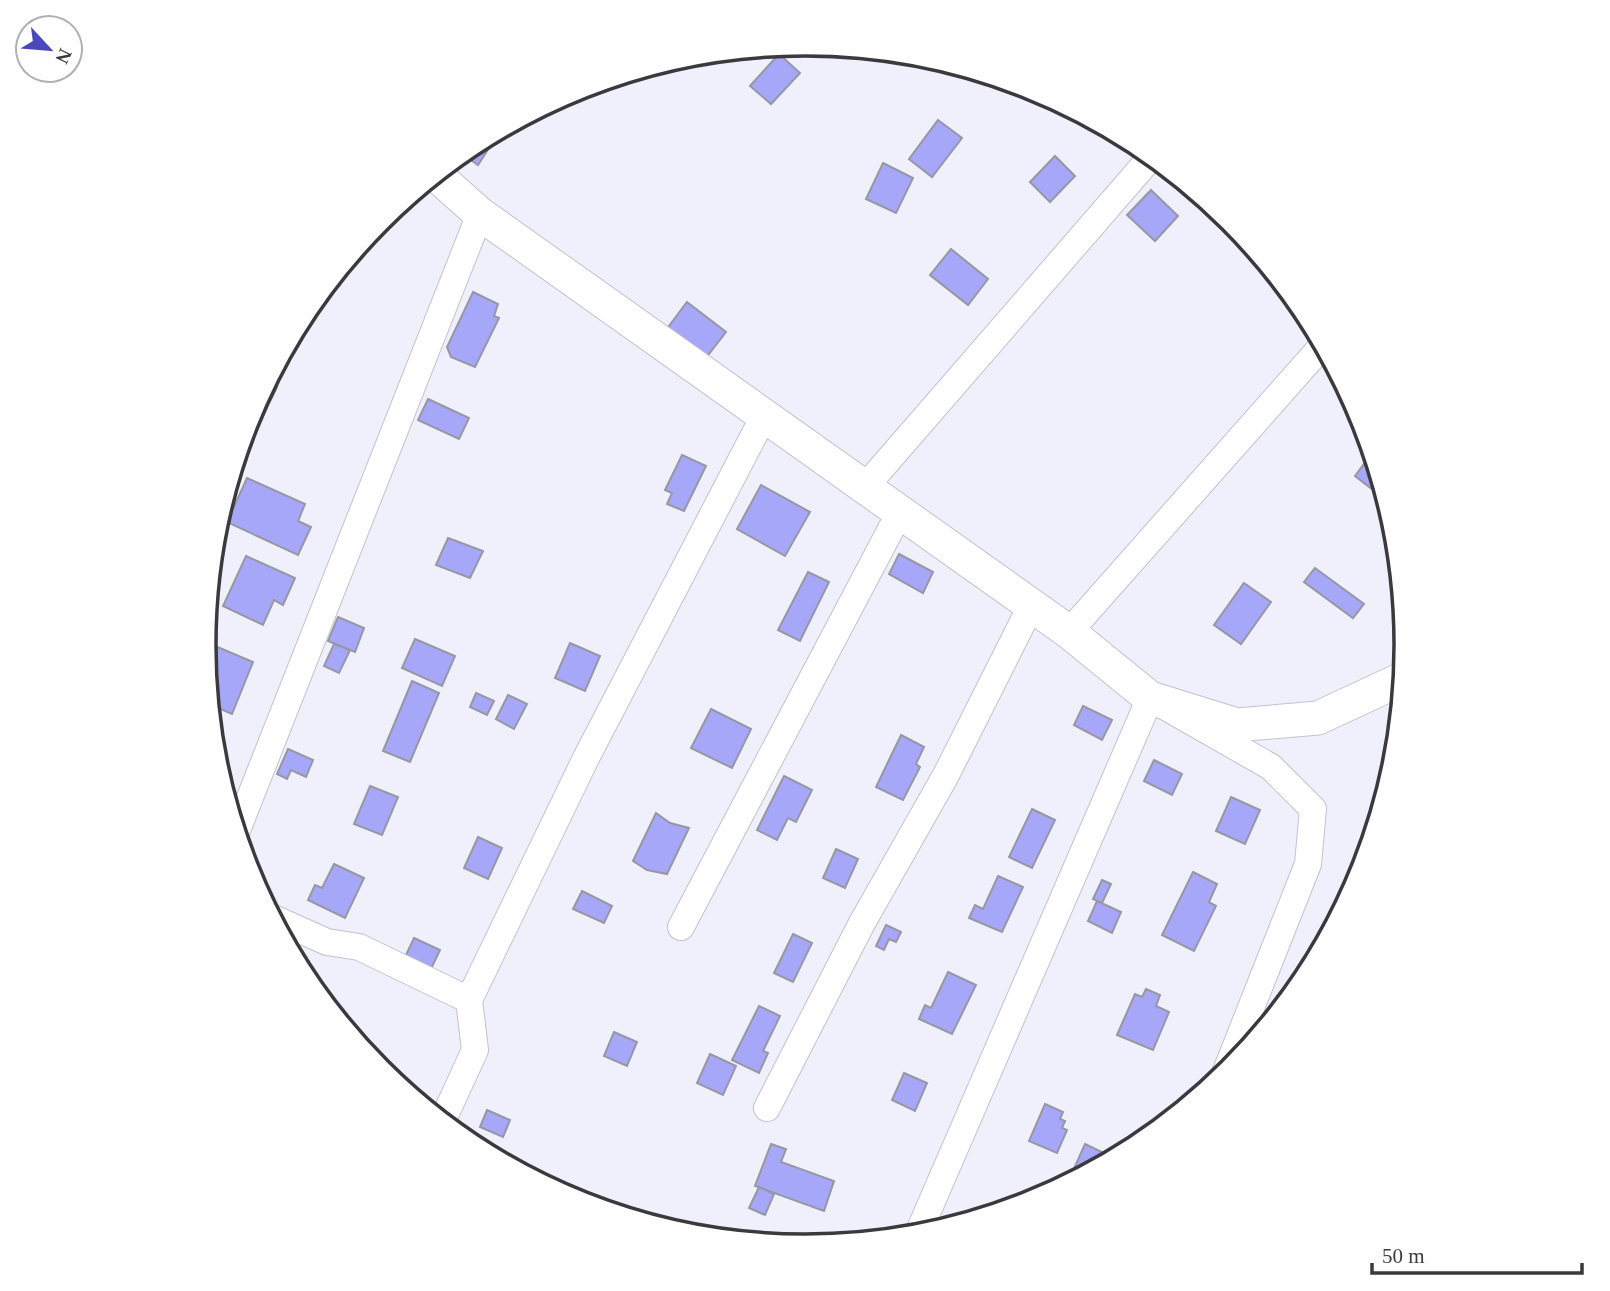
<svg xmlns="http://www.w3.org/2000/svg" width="1610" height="1291" font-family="Georgia,serif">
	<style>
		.building { fill: #a7a7fa; stroke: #9697a2; stroke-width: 2 }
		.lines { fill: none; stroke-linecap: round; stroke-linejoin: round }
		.minor-casing { stroke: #c1c2cd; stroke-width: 28 }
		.tertiary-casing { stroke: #c1c2cd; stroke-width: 35 }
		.minor { stroke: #fff; stroke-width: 26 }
		.tertiary { stroke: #fff; stroke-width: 33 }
		.rim { fill: none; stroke: #3a3a3e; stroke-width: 3.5 }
	</style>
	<rect width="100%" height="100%" fill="#eff0fb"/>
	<!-- building -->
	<g class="building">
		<path d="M779,54L800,73L771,104L750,86Z"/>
		<path d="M938,120L962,138L932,177L909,159Z"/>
		<path d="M502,128L478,165L461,153L471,145Z"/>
		<path d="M1055,156L1075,176L1050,202L1030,182Z"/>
		<path d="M883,163L913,178L896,213L866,199Z"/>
		<path d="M1151,190L1178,216L1155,241L1127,215Z"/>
		<path d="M951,249L988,279L968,305L930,275Z"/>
		<path d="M473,292L498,304L494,316L499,318L475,367L451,357L447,347Z"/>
		<path d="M687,302L726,332L705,359L666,330Z"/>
		<path d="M267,382L277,387L261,420L250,414Z"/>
		<path d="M428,399L469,418L459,439L418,420Z"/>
		<path d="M1372,453L1386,500L1355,476Z"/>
		<path d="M682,455L706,466L684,511L667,504L672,493L665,490Z"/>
		<path d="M247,478L305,504L298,521L311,527L298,555L227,522Z"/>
		<path d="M761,485L810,512L785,556L737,529Z"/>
		<path d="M448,538L483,551L470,578L436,565Z"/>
		<path d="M899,554L933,572L923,593L889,574Z"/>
		<path d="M246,556L295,578L283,605L274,600L263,625L223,606Z"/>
		<path d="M1315,568L1364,604L1353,618L1304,582Z"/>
		<path d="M808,572L829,582L800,641L778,630Z"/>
		<path d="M1244,583L1271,602L1241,644L1214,625Z"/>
		<path d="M338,617L364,628L355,652L328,641Z"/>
		<path d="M415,639L455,656L442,686L402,668Z"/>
		<path d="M208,643L253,662L232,714L209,704L204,653Z"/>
		<path d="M570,643L600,656L585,691L555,678Z"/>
		<path d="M334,644L350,650L339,673L324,666Z"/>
		<path d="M412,681L439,693L410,762L383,751Z"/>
		<path d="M476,693L494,701L487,715L470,707Z"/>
		<path d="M508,695L527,704L514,729L496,719Z"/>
		<path d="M1083,706L1112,720L1102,740L1074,725Z"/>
		<path d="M711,709L751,729L732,768L691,748Z"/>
		<path d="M901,735L924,747L916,764L920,767L903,800L876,787Z"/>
		<path d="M288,749L313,760L306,777L291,770L287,779L277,774Z"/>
		<path d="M1154,760L1182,774L1172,795L1144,781Z"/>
		<path d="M784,776L812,790L796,822L788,818L777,840L757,830Z"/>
		<path d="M370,786L398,797L382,835L354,824Z"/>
		<path d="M1231,797L1260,810L1245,844L1216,831Z"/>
		<path d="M1032,809L1055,820L1032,868L1009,857Z"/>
		<path d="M656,813L670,823L689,828L667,874L647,870L633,861Z"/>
		<path d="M478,837L502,848L488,879L464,868Z"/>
		<path d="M836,849L858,859L845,888L823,878Z"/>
		<path d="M334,864L364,878L345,918L308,900L315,885L322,888Z"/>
		<path d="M1193,872L1217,884L1209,902L1216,906L1194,951L1162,935Z"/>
		<path d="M998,876L1023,887L1002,932L969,918L975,905L983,909Z"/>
		<path d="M1102,880L1111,884L1102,903L1093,899Z"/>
		<path d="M1348,883L1355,887L1341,913L1336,911Z"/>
		<path d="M582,891L612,906L604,923L573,909Z"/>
		<path d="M1097,901L1121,912L1112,933L1088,921Z"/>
		<path d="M886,925L901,932L896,942L889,939L884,950L876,946Z"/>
		<path d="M793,934L812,943L793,982L774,973Z"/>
		<path d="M414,938L440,950L431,969L405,957Z"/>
		<path d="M948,972L976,985L952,1034L919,1019L925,1005L931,1008Z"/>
		<path d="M1146,989L1160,995L1156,1006L1169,1012L1153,1050L1117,1035L1135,994L1142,997Z"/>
		<path d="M759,1006L780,1016L763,1051L768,1053L759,1073L732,1060Z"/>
		<path d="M614,1032L637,1042L627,1066L604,1056Z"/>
		<path d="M710,1054L736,1066L723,1095L697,1083Z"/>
		<path d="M904,1073L927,1083L915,1111L892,1100Z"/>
		<path d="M1045,1104L1063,1112L1060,1119L1065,1121L1062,1128L1067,1130L1057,1153L1029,1141Z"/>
		<path d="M487,1110L510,1120L503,1137L480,1127Z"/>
		<path d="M771,1144L786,1149L781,1162L834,1181L824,1211L755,1186Z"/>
		<path d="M1085,1144L1110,1156L1107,1163L1067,1184Z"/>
		<path d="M759,1187L774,1194L765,1215L749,1208Z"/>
	</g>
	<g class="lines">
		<!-- minor casing -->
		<g class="minor-casing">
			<g id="minor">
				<path d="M865,487L1152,156"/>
				<path d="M1069,632L1323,345"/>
				<path d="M236,833L480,214"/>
				<path d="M271,917L327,942L359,947L469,1000"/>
				<path d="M681,927L900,512"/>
				<path d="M767,1108L862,923L946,775L1031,606"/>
				<path d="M442,1122L475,1050L469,1000L586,758L764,416"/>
				<path d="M917,1236L1150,698L1271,767L1313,809L1308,864L1224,1076"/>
			</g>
		</g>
		<!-- tertiary casing -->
		<g class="tertiary-casing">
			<path id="tertiary" d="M435,174L480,214L1069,632L1150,698L1237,725L1318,718L1404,678"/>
		</g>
		<!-- minor -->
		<use href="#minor" class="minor"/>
		<!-- tertiary -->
		<use href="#tertiary" class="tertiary"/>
	</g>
	<!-- crop -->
	<path d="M0 0H1610V1291H0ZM216 645a589 589 0 1 1 1178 0a589 589 0 1 1-1178 0Z" fill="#fefefe" fill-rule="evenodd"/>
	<path class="rim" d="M216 645a589 589 0 1 1 1178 0a589 589 0 1 1-1178 0Z"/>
	<!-- north arrow -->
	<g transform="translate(49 49) rotate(116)"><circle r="33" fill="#fefefe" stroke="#b0b0b1" stroke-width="2"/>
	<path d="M0-5L12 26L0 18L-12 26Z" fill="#4b48be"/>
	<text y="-10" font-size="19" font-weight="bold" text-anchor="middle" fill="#3a3a3e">N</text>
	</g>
	<!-- scale -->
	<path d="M1372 1263v10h210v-10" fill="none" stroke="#3a3a3e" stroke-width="3.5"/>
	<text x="1382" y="1263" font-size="21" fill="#3a3a3e" stroke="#fefefe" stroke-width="5" paint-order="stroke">50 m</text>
</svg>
